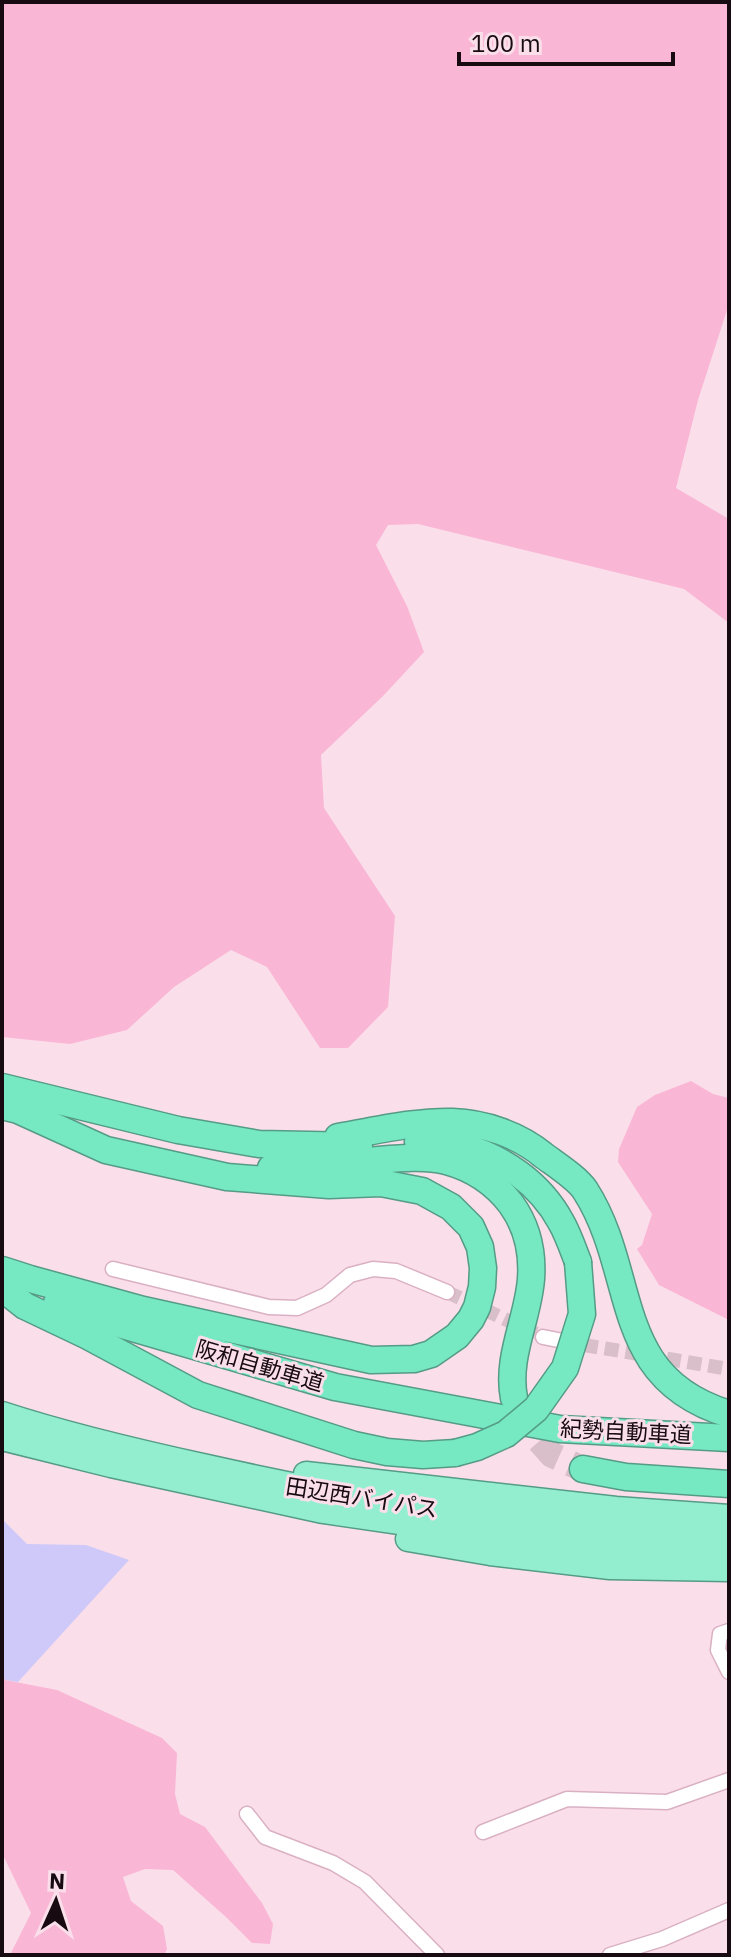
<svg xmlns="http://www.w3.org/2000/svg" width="731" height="1957" font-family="'IBM Plex Sans','Noto Sans JP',sans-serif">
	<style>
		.green { fill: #fab6d5 }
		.water { fill: #cec9f9 }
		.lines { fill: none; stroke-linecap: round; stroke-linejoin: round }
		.minor-tunnel { stroke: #d8bfca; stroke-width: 14; stroke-dasharray: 14 7; stroke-linecap: butt }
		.motorway-tunnel { stroke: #d8bfca; stroke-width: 26; stroke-dasharray: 26 13; stroke-linecap: butt }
		.minor-casing { stroke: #dab0c3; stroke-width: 17 }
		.trunk-casing { stroke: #559b85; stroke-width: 27 }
		.motorway-casing { stroke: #559b85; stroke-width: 29 }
		.minor { stroke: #fff; stroke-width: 14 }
		.trunk { stroke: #92eecf; stroke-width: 24 }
		.motorway { stroke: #76e9c3; stroke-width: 26 }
		.motorway-bridge-casing { stroke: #559b85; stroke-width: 29; stroke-linecap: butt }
		.motorway-bridge { stroke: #76e9c3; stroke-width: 26 }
		.labels { text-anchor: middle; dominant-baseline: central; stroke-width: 6; stroke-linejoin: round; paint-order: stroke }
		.street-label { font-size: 22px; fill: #180a11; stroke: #fadfeb }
	</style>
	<rect width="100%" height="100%" fill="#fadfeb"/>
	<!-- green -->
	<g class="green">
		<path d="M2,2H729V304L698,400L676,488L729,519V623L684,589L418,524L388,525L376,545L407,606L424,652L383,696L321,755L324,808L395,916L388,1007L348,1048H320L267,967L231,950L174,987L127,1030L70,1044L2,1037Z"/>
		<path d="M691,1081L713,1094L729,1098V1320L659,1285L637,1249L642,1245L652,1214L618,1162L619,1149L637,1107L655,1095Z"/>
		<path d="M2,1672L5,1680L57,1690L162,1738L177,1753L175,1794L180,1814L205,1827L262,1903L273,1924L270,1944L252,1943L226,1917L173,1870L145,1869L123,1877L131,1901L163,1926L167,1949L164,1955H10L31,1913L2,1853Z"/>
	</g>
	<!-- water -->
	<path class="water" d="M2,1519L27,1544L86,1545L129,1560L18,1682L5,1680L2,1672Z"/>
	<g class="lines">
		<!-- minor-tunnel -->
		<g class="minor-tunnel">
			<path d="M447,1292L543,1337"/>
			<path d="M584,1345L729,1369"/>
		</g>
		<!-- motorway-tunnel -->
		<path class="motorway-tunnel" d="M519,1408L531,1431L552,1455L583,1469"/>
		<!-- minor casing -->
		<g class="minor-casing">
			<g id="minor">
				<path d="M113,1269L269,1307L297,1308L326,1295L350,1275L373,1269L396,1271L447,1292"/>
				<path d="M543,1337L578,1344"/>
				<path d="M729,1631L720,1634L718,1650L729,1672"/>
				<path d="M247,1814L265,1837L333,1863L365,1882L437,1955"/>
				<path d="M483,1832L567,1799L667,1802L729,1780"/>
				<path d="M610,1955L662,1939L729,1910"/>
			</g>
		</g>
		<!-- trunk casing -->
		<g class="trunk-casing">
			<g id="trunk">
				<path d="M2,1414C69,1436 138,1452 207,1467C292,1486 377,1503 463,1513C551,1524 640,1529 729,1532"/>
				<path d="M2,1438L111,1465L323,1511L412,1524L519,1537L605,1544L729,1550"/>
				<path d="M306,1474L616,1509L729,1517"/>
				<path d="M408,1539L490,1553L610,1567L729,1569"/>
			</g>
		</g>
		<!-- motorway casing -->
		<g class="motorway-casing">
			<g id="motorway">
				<path d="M2,1087L178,1130L259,1144L359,1146"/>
				<path d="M2,1106L18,1110L106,1150L227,1177L329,1185L381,1183L422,1191L451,1207L471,1227L480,1247L483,1268L482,1287L477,1307L471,1319L457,1336L431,1354L414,1359L371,1360L143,1310L30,1279L2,1270"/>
				<path d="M338,1137C375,1131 414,1121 453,1122C484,1123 519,1135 543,1155C555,1164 577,1178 585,1190C639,1274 609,1378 729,1414"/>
				<path d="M418,1142C432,1143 448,1142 461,1146C503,1158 540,1183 561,1222C568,1234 573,1249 578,1262"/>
				<path d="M271,1168C303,1165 335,1163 368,1161C393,1159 422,1155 446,1161C472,1168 495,1183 511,1204C527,1226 533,1251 531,1279C528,1319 506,1357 514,1398"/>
				<path d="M2,1288L25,1306L88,1336L198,1395L354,1445L387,1452L423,1455L455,1453"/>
				<path d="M57,1303L109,1321L335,1387L560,1429L729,1438"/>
				<path d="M583,1469L626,1477L729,1484"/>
			</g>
		</g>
		<!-- minor -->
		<use href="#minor" class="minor"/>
		<!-- trunk -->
		<use href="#trunk" class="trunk"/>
		<!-- motorway -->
		<use href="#motorway" class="motorway"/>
		<!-- motorway-bridge casing -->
		<g class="motorway-bridge-casing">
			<path id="motorway-bridge" d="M455,1453L477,1447L506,1434L536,1409L565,1368L582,1314L578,1262"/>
		</g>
		<!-- motorway-bridge -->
		<use href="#motorway-bridge" class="motorway-bridge"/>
	</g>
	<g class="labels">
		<!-- street labels -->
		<g class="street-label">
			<text transform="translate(260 1365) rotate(16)">阪和自動車道</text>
			<text transform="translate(626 1431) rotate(3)">紀勢自動車道</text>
			<text transform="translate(362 1497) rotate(9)">田辺西バイパス</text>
		</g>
	</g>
	<!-- border -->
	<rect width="731" height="1957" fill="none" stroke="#180a11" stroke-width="8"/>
	<!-- north arrow -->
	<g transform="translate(56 1901) rotate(3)" stroke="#fadfeb" stroke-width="6" paint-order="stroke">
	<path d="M0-6L14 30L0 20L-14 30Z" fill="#180a11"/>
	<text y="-12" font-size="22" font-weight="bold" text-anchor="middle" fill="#180a11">N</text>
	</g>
	<!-- scale -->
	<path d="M459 52v12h214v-12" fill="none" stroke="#180a11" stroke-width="4"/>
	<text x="471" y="52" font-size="24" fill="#180a11" stroke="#fadfeb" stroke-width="6" paint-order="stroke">100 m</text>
</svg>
